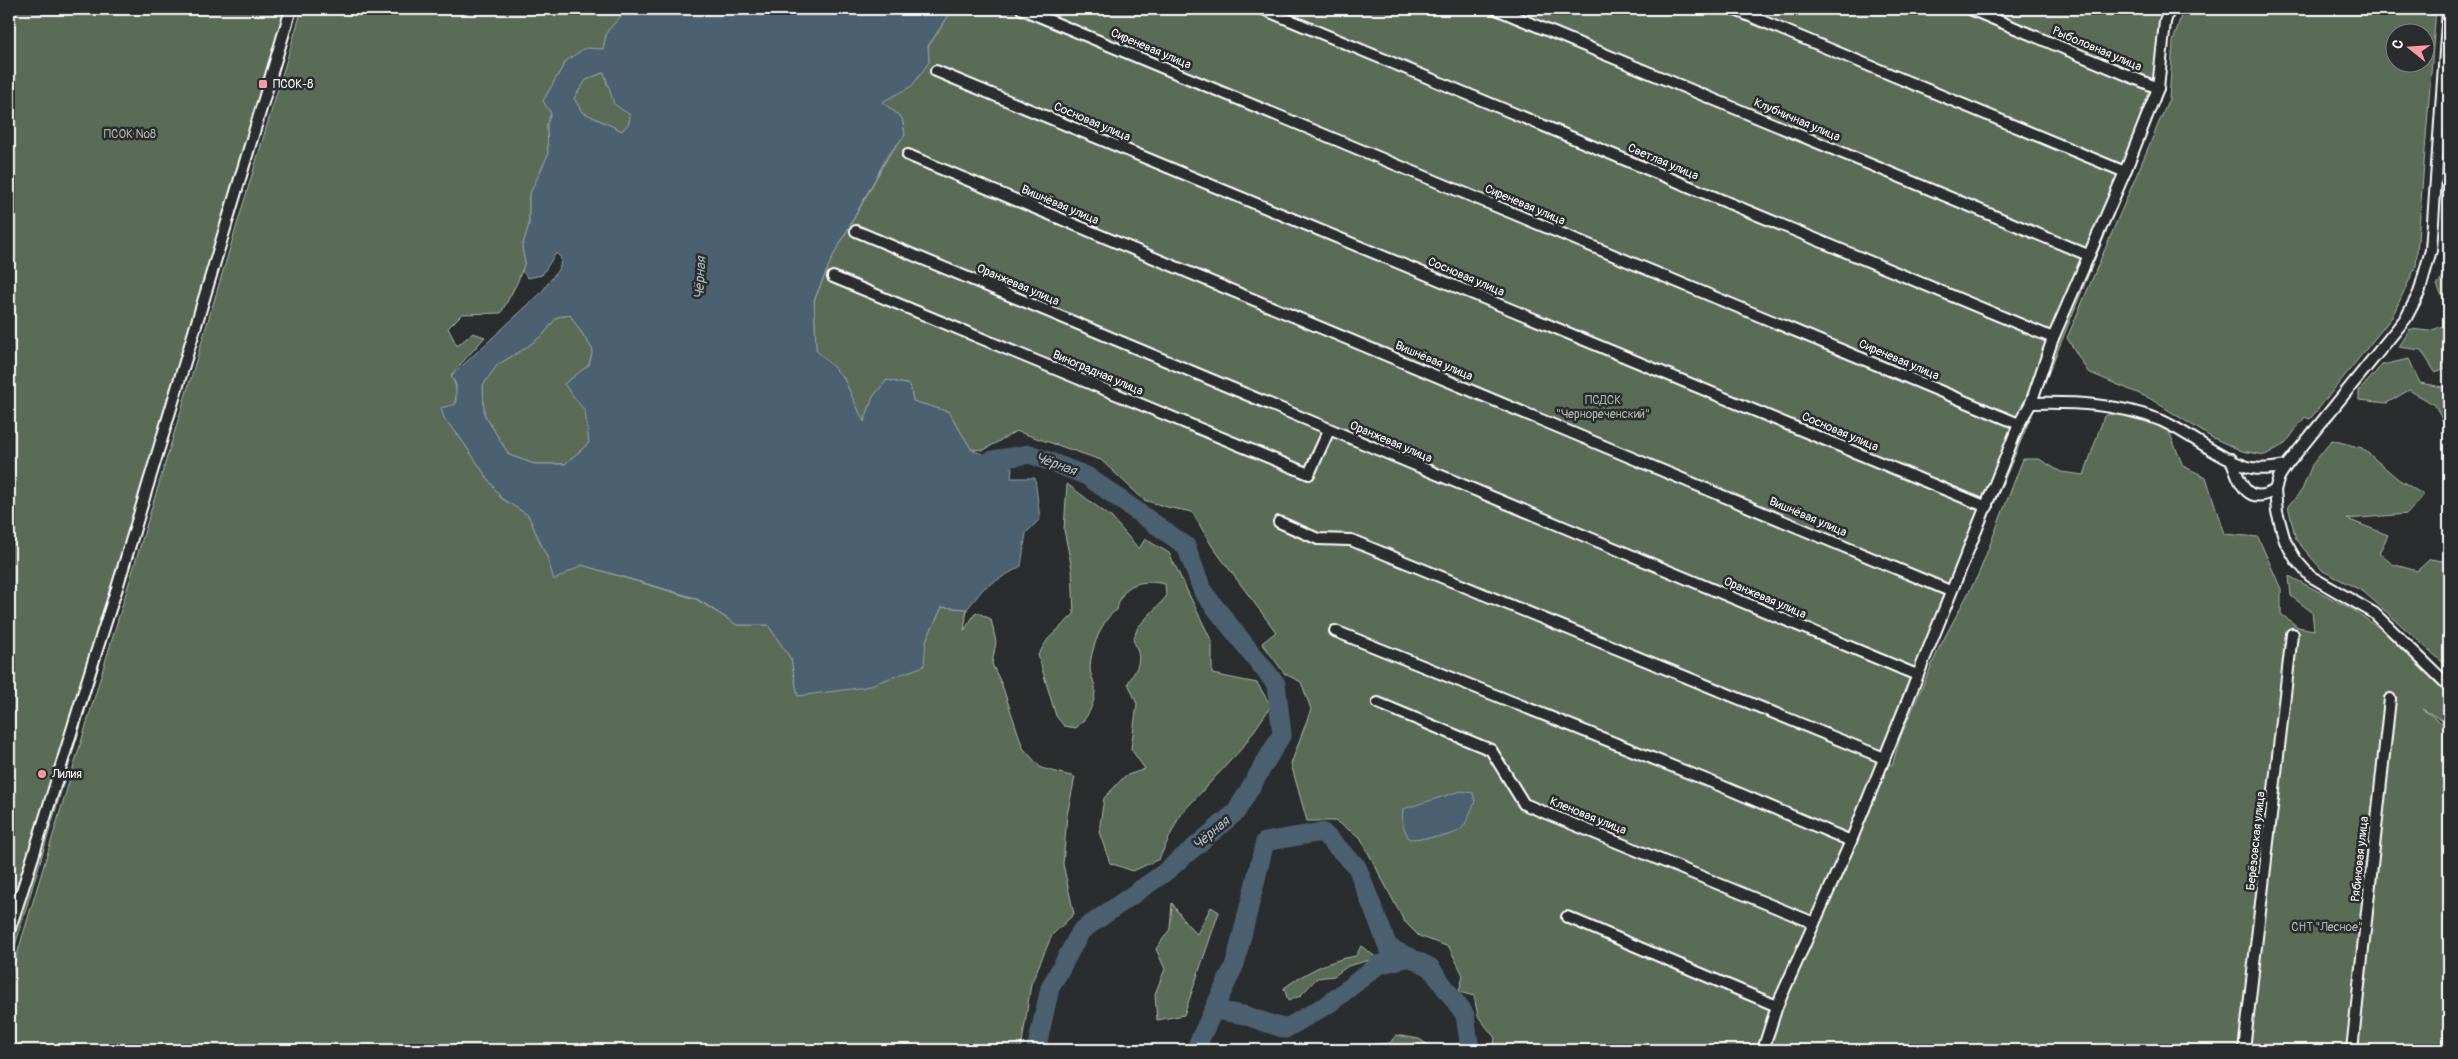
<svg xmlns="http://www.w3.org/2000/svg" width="2458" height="1059" font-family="Pangolin,sans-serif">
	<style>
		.green { fill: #5a6c56; stroke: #acb6aa; fill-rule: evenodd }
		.water { fill: #4c606f; stroke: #94a0a9; fill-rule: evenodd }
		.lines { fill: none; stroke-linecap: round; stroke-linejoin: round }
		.river { stroke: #4c606f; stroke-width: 19 }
		.minor-casing { stroke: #fff; stroke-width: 14 }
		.minor { stroke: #2a2d2e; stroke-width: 10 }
		.poi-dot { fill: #ff9aa2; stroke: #2a2d2e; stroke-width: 2 }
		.labels { text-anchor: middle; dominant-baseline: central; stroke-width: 5; stroke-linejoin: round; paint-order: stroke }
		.street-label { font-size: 12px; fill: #fff; stroke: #2a2d2e }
		.poi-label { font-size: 12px; fill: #fff; stroke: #2a2d2e; text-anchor: start }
		.park-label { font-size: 12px; fill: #acb6aa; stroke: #2a2d2e }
		.water-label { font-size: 14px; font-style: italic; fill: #aeb7be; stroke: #2a2d2e }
	</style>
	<rect width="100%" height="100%" fill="#2a2d2e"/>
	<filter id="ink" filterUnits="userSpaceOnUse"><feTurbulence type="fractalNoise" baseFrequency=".02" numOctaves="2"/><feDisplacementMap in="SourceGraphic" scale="10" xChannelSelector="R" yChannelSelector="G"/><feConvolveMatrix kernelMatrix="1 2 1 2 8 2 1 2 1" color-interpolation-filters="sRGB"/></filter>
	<g filter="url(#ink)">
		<!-- green -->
		<g class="green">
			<path d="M9,9H298L248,166L9,966Z"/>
			<path d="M302,9H627L607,32L603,49L566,61L543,101L551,113L547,124L548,155L529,196V225L522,247L525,262L517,283L501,313L462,314L448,328L457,346L473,333L485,337L451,375C461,394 456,404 444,418L459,436L501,498L528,515L547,557L554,579L582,565L696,599L737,625H768L791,659L798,696L926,640L942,607L967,609L964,631L976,612L991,619L996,642L992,664L1002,685L1023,748L1041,768L1075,777L1067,815L1063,864L1074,914L1052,935L1031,984L1021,1050H9V981Z"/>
			<path d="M953,9H2174L2167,45L2164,90L2018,448L1886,757L1892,766L1900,738L1939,648L1979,573L2023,459H2039L2061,472L2084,475L2104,416C2125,409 2149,421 2168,429L2183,466L2206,477L2224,534L2258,537L2281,589V614L2298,627L2314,630L2312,612L2291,596L2289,576L2352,609L2382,630L2449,696V724L2422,709L2449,728V1050H1493L1495,1038L1478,1016L1474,996L1459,992L1463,975L1449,947L1419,936L1404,921L1360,837L1335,821H1307L1291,764L1311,709L1301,682L1285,674L1262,643L1276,632L1212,546L1192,512L1167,507L1144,500L1101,460L1016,431L984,450L971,449L949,412L913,401L910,385L887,380L873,397L864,423L843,377L816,350L814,301L832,258L889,155L905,135L902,118L882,102L929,62L928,47Z"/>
			<path d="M2183,9H2436L2416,266L2392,317L2310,419L2305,417L2285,444L2265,455L2242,451L2211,437L2149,398L2088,372L2067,338L2169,99L2173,42ZM2396,32H2426V62H2396Z"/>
			<path d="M605,72L607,84L630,115L629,123L622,131L582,112L574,98L586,80Z"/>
			<path d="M2449,268V311L2437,285Z"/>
			<path d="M570,315L593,350L589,365L564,384L586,411L589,443L565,464H534L509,455L484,414L483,385L497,365L524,349L543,335L557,317Z"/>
			<path d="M2449,324V367L2435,372L2421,350L2399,347L2410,329L2429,331Z"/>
			<path d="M2409,359L2420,383L2442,387L2449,384V434L2435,405L2409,390L2387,403L2359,400V391L2382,365Z"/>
			<path d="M2332,440L2362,448L2398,479L2424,495L2407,514L2347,519L2388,535L2379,553L2392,564L2417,571L2430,559L2449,562V668L2364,592L2323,571L2296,540L2288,506L2302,490L2312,465Z"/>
			<path d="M1067,484L1111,517L1139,549L1145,539L1169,553L1212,642V674L1257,683L1271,706L1243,747L1180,815L1159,859L1133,871L1110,863L1099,832L1104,798L1125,776L1145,769L1131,749L1137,704L1128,683C1139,665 1143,660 1133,640L1138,627L1166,597L1165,584C1140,579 1122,583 1117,610C1102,617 1090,653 1090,668C1090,675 1094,681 1095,687C1096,703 1087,719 1076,728L1064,726L1056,716L1038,655L1048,639L1074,614L1072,569L1064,530Z"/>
			<path d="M1172,903L1186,923L1197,934L1211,907L1219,912L1184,1015L1157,1020L1155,994L1165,969L1156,949L1170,929Z"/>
			<path d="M1361,946L1377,958L1348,966L1334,976L1317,978L1300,996L1288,1001L1284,988C1306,972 1329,960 1356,956Z"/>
			<path d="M1396,1035L1419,1039L1432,1047L1415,1046L1407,1048L1408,1050H1368L1375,1044L1390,1043Z"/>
		</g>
		<!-- water -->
		<g class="water">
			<path d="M953,9L928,46L929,62L912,86L882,102L902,118L905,135L888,155L832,258L814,300L816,350L843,377L864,422L873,397L887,380L910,385L913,401L949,412L971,449L1012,468L1011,478H1035L1040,519L1026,533L1021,566L984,588L967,609L942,607L926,640L924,666L865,687L798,696L791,659L768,625H737L696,598L582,565L554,580L547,557L528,515L501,498L459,436L444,418L441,408L456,404V384L451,376L541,293L560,267L561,258L556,253L542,275L528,278L522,271L525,262L522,247L529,225V196L548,155L547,124L551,113L543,101L566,61L585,48L603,49L607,32L626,10ZM604,72L614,104L630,115L629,123L622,131L582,112L574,98L586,80ZM570,315L593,350L589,365L564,384L585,411L589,443L565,464H534L509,455L484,414L483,385L497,365L524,349L543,335L557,317Z"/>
			<path d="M1461,791L1473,793L1475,803C1470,810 1467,826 1460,830C1450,838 1422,838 1409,839L1402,823L1403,809Z"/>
		</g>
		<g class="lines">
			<!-- river -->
			<g class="river">
				<path d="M970,469L993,460L1030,454L1087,476L1186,546L1203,592L1276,684L1282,734L1236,812L1164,873L1081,931L1050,988L1036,1050"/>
				<path d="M1214,1010L1244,1015L1285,1029L1330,1003L1378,965L1410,957"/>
				<path d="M1195,1050L1235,964L1265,842L1322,832L1357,867L1388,947L1430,967L1465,1015L1470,1050"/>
			</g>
			<!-- minor casing -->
			<g class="minor-casing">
				<g id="minor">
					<path d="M1022,9L2019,424"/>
					<path d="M1263,9L2053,338"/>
					<path d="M1496,9L2088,255"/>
					<path d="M1733,9L2125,172"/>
					<path d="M1970,9L2158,88"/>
					<path d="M936,71L1987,507"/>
					<path d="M908,155L1950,591"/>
					<path d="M856,231L1917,675"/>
					<path d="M833,277L1309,474L1329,430"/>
					<path d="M2031,403C2075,402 2119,404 2160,420C2190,433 2221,461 2252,468C2264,470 2275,468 2286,466L2406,318L2419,293L2431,250L2448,9"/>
					<path d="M2231,459C2240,482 2246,507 2275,490"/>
					<path d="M2286,466L2279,477L2275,490L2277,512L2285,541L2296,560L2310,576L2374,613L2449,686"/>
					<path d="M1279,522L1318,539L1351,540L1884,758"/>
					<path d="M1335,631L1719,785L1851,841"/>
					<path d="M1378,703L1491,750L1524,804L1814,923"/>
					<path d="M1567,917L1777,1006"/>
					<path d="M9,931C47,817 79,702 117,588L291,9"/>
					<path d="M1763,1050L1777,1006L1851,841L2019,424L2031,403L2053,338L2125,172L2158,88L2165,22L2169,9"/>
					<path d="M2244,1050L2292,634"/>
					<path d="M2352,1050L2390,699"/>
				</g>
			</g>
			<!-- minor -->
			<use href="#minor" class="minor"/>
		</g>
	</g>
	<!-- markers -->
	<g class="poi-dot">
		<rect x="258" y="79" width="10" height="10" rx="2.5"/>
		<circle cx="42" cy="774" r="5"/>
	</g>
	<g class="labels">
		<!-- street labels -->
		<g class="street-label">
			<text transform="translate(1151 49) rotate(23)">Сиреневая улица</text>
			<text transform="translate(2097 49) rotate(23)">Рыболовная улица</text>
			<text transform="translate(1797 120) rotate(23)">Клубничная улица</text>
			<text transform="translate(1092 122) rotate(23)">Сосновая улица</text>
			<text transform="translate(1663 162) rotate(23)">Светлая улица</text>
			<text transform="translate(1060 205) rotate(23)">Вишнёвая улица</text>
			<text transform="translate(1525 205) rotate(23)">Сиреневая улица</text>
			<text transform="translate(1466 277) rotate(23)">Сосновая улица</text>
			<text transform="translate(1018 285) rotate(23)">Оранжевая улица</text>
			<text transform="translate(1899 360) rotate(23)">Сиреневая улица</text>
			<text transform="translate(1434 361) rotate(23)">Вишнёвая улица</text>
			<text transform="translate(1098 373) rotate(23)">Виноградная улица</text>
			<text transform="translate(1840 432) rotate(23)">Сосновая улица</text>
			<text transform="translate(1391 442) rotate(23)">Оранжевая улица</text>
			<text transform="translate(1808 517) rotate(23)">Вишнёвая улица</text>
			<text transform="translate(1765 598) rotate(23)">Оранжевая улица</text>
			<text transform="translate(1588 816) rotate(22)">Кленовая улица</text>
			<text transform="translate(2256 841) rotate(-84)">Берёзовская улица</text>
			<text transform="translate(2360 859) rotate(-84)">Рябиновая улица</text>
		</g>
		<!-- poi labels -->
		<g class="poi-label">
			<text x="273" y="84">ПСОК-8</text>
			<text x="52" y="774">Лилия</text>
		</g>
		<!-- park labels -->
		<g class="park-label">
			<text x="130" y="134">ПСОК №8</text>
			<text x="1603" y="400">ПСДСК<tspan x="1603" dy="14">"Чернореченский"</tspan></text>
			<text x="2327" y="927">СНТ "Лесное"</text>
		</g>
		<!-- water labels -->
		<g class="water-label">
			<text transform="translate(700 278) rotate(-87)">Чёрная</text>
			<text transform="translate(1056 464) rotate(20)">Чёрная</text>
			<text transform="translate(1211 833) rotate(-40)">Чёрная</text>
		</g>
	</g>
	<!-- margin -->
	<rect width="2458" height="1059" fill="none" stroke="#2a2d2e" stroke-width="30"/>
	<rect x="15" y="15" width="2428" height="1029" fill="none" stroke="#fff" stroke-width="2" filter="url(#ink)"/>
	<!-- north arrow -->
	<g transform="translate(2410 48) rotate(287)"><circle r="24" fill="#2a2d2e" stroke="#7f8182"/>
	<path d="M0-4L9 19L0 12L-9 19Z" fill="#ff9aa2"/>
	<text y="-8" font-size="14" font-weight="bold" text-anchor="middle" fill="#ffffff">С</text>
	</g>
</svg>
